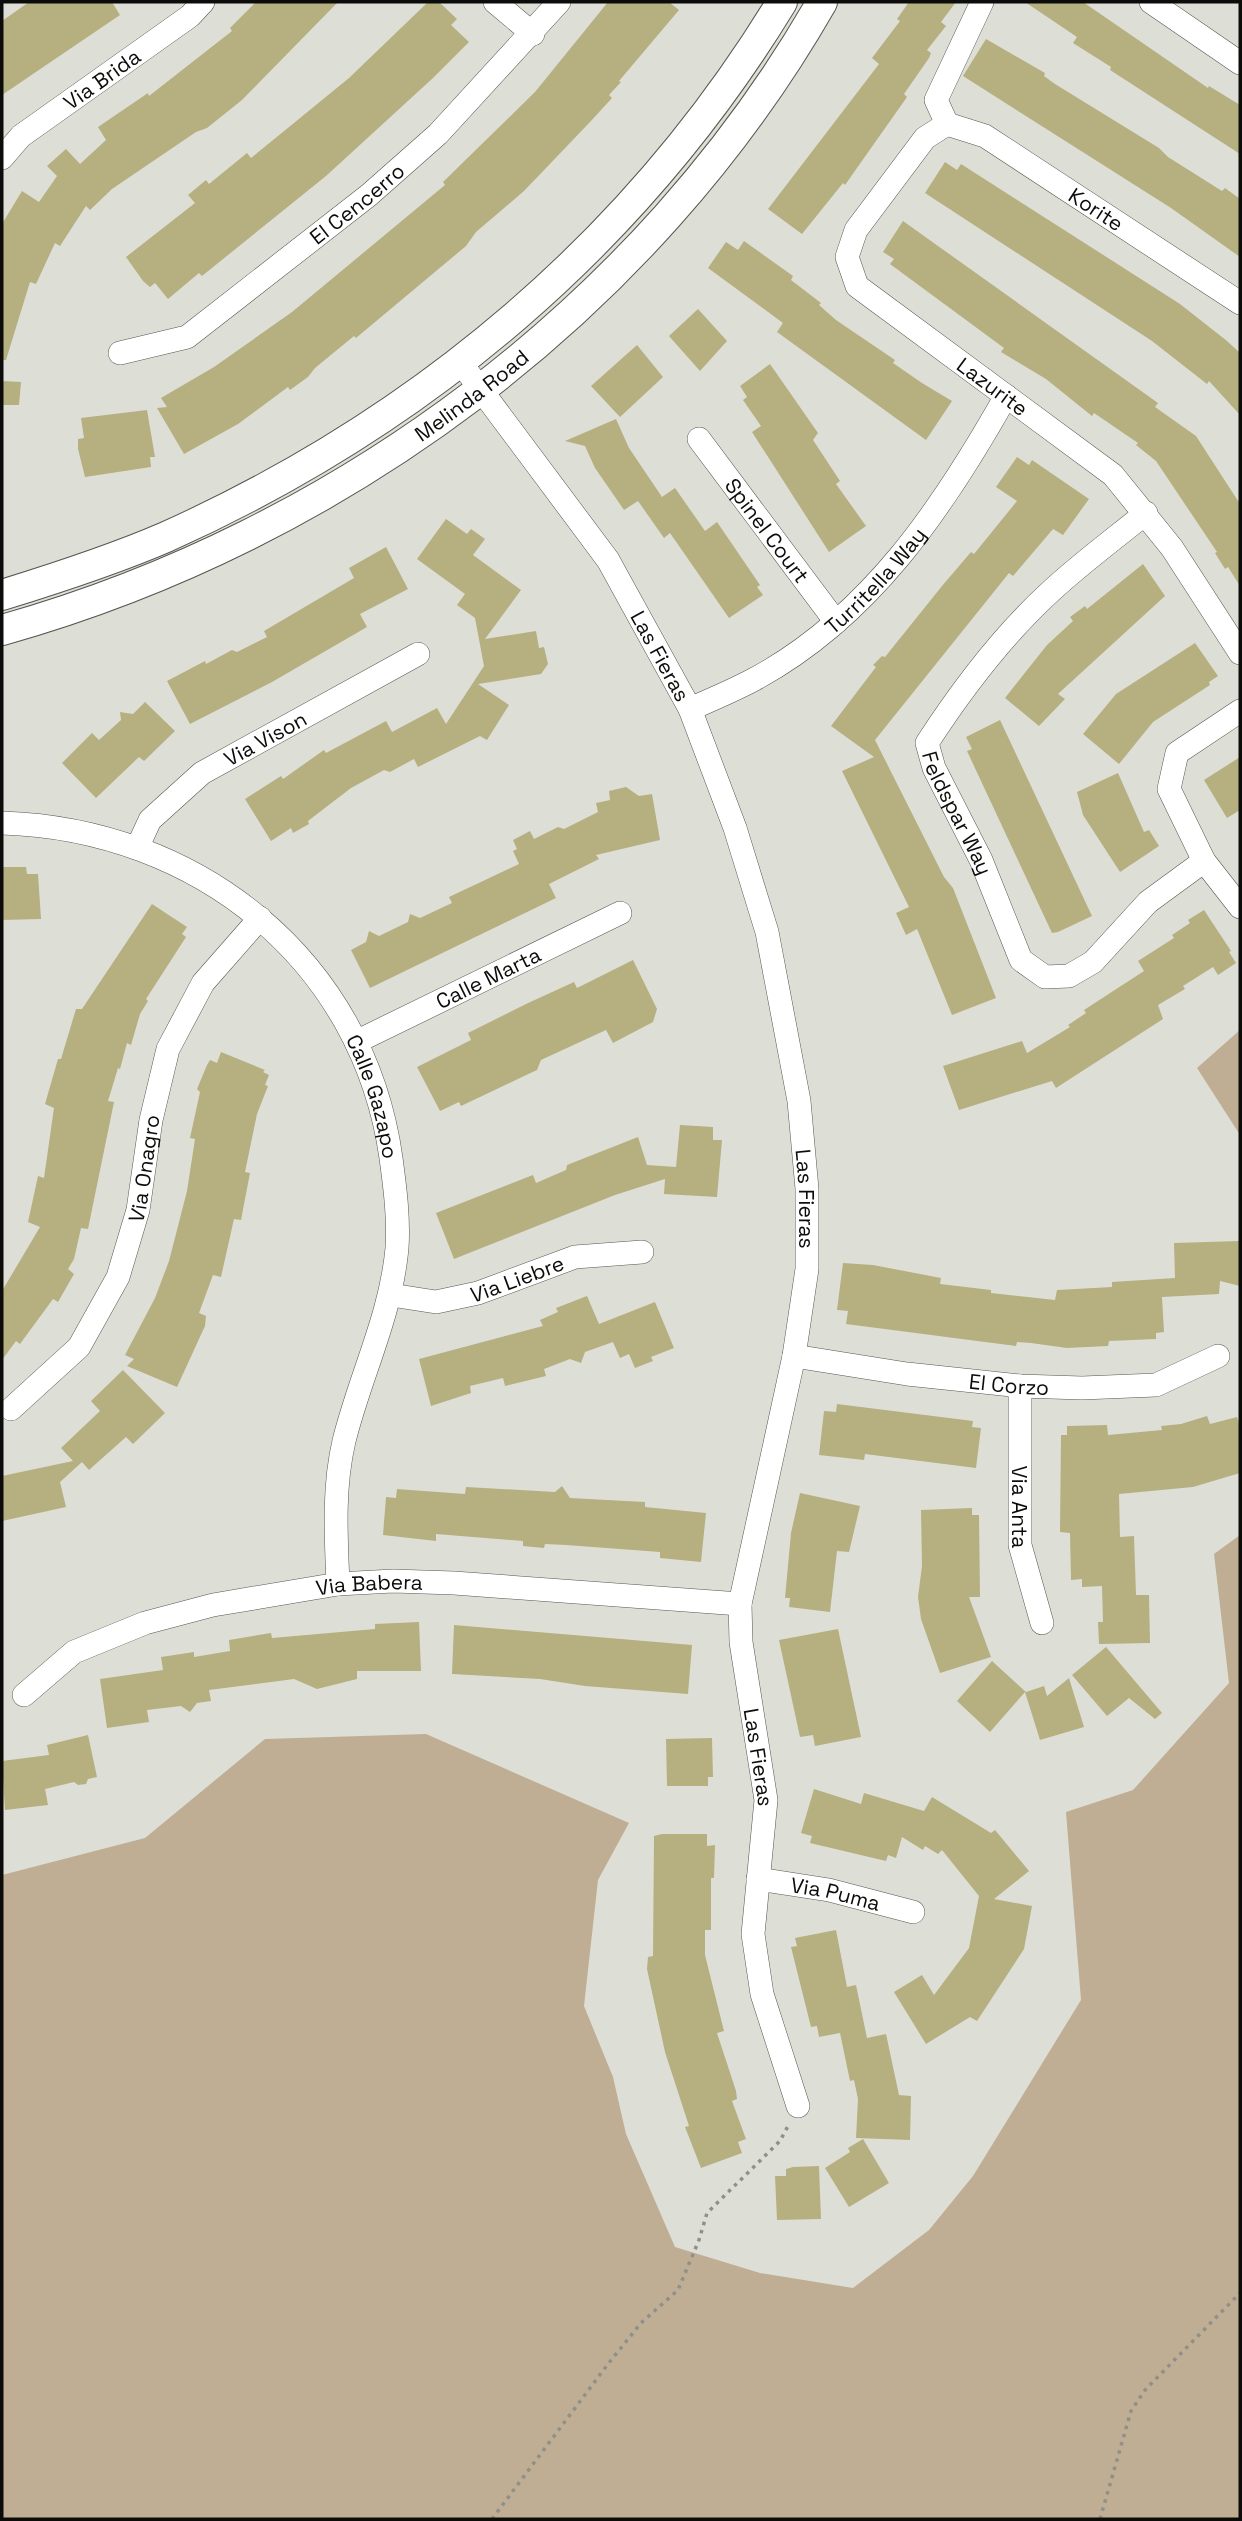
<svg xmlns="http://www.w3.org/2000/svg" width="1242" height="2521" font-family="'Space Grotesk',sans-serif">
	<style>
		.green { fill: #bfae93 }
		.building { fill: #b6af80 }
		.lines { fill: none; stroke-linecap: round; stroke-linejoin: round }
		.minor-casing { stroke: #55574f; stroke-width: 24 }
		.major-casing { stroke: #55574f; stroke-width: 32 }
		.path { stroke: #8f908a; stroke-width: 3.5; stroke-dasharray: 3.5 5; stroke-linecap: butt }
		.minor { stroke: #fff; stroke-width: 23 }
		.major { stroke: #fff; stroke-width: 30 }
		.labels { text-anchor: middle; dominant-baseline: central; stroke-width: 5; stroke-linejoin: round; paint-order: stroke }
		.street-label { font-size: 21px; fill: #0c0d0a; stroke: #eaede4 }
	</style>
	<rect width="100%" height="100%" fill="#dddfd7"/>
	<!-- green -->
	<g class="green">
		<path d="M1240,1030V1135L1197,1068Z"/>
		<path d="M1240,1535V2519H2V1875L145,1838L265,1739L426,1734L629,1823L598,1880L584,2006L613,2077L626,2134L675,2247L760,2273L853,2288L929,2230L973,2176L1081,2000L1066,1812L1133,1790L1229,1683L1214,1554Z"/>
	</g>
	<!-- building -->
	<g class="building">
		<path d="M29,2H112L120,15L2,95V21Z"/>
		<path d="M256,2H338L242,100L207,128L196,132L112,189L90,210L86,206L60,246L55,243L36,284L30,282L6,360H2V224L22,191L39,202L57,176L47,166L66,149L80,164L106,140L98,127L148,93L149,96L232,31L230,28Z"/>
		<path d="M428,2H439L457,19L451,25L469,42L433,78L326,176L202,276L199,273L168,299L155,283L150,287L143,281L126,257L195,203L188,195L206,180L209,184L247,153L251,158L278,136L349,78Z"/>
		<path d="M608,2H669L679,10L619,81L621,82L609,95L612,98L590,122L524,191L476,232L466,246L356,338L354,336L315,368L308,377L290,390L288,387L238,424L184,454L157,408L167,407L161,398L214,367L292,312L445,185L443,182L535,92Z"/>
		<path d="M909,2H956L941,22L946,26L927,50L931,53L929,58L904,94L907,97L845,185L843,183L802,234L768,209L879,64L872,58L900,21L897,19Z"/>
		<path d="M1025,2H1083L1208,88L1209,86L1240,105V154L1110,70L1111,67L1073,43L1077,37Z"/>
		<path d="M986,39L1045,73L1044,76L1055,84L1159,148L1168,157L1222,191L1225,188L1240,199V257L1171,208L963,76Z"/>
		<path d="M945,162L957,170L961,164L1180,304L1227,341L1240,353V415L1209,381L1207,384L1152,341L925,193Z"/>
		<path d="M903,221L1158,403L1155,407L1196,436L1240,504V586L1228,567L1225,569L1215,553L1217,552L1156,461L1136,445L1138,443L1094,413L1092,416L1046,379L1001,352L1004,348L890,264L894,259L883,252Z"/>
		<path d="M744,241L793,276L791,280L821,303L819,305L836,320L895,360L893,363L922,383L952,401L926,440L777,332L783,323L708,268L726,242L738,250Z"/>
		<path d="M698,309L727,341L700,371L669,336Z"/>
		<path d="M637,345L663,377L620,417L591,386Z"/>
		<path d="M770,364L818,433L813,440L840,481L836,484L866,526L829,552L752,432L761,426L743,400L747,397L740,386Z"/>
		<path d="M2,381L21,382L19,405H2Z"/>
		<path d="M147,410L155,457H150L151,467L85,477L78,449V439L84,438L81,418Z"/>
		<path d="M616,419L629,448L662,497L675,488L705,531L717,522L760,585L757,587L763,595L729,618L670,533L664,538L638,501L624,510L595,468L585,446L565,441Z"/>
		<path d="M1017,457L1029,465L1032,460L1089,499L1063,535L1053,529L1013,576L1009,573L875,740L944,877L953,888L996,998L952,1015L917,929L906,935L896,913L909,907L842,771L874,757L831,726L876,667L873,665L882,656L885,657L942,586L971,552L974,554L1017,501L996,487Z"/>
		<path d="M446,519L467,534L471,529L485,539L473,555L521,590L485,639L536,631L539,648L544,647L548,664L541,674L478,684L509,705L487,740L480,736L418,767L414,759L390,772L384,770L351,788L308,821L309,824L293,833L291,828L271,841L245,799L281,776L283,779L324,750L326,753L386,721L392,732L437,708L446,724L484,666L475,618L457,605L465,594L417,559Z"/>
		<path d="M386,547L408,589L360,614L367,627L272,682L190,724L167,681L205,661L206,664L232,650L237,652L267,637L264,631L354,578L349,568Z"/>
		<path d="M1143,564L1165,596L1058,694L1065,699L1039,726L1005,698L1047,645L1073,621L1070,617L1085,606L1087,609Z"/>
		<path d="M1195,643L1218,676L1209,682L1210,685L1153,722L1119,764L1083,734L1116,694Z"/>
		<path d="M145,702L175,731L144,761L139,757L96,798L62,763L92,733L99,740L121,720L120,712L133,714Z"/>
		<path d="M1000,720L1092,916L1058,932L1052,933L967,751L972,749L966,737Z"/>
		<path d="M1240,757V810L1227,818L1204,780Z"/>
		<path d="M1118,773L1144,832L1149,830L1159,846L1120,872L1083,815L1077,792Z"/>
		<path d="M626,787L639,796L652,794L660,840L596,855L599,859L549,884L556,898L370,988L351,950L366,942L369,931L379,936L408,922L410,914L420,918L452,903L449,897L519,864L513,851L517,849L513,840L530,831L534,839L558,827L564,829L598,812L596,803L610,800L609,791Z"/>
		<path d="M2,867H26L27,874H38L41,919L2,920Z"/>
		<path d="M152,904L187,927L182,934L186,937L146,999L148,1001L140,1014L131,1045L127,1043L120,1069L118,1068L108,1101L114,1102L88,1229L81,1228L74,1259L68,1269L74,1274L58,1302L53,1299L20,1344L16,1341L2,1360V1291L40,1227L28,1222L38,1176L44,1178L54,1108L45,1104L58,1059H61L76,1009H82Z"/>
		<path d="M1204,910L1231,951L1229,952L1236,963L1218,975L1213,967L1183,986L1185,989L1158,1005L1163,1019L1056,1088L1052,1081L959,1110L943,1066L1022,1041L1027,1053L1070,1027L1068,1025L1086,1013L1084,1010L1144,971L1138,961L1174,938L1172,935L1190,923L1188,920Z"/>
		<path d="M633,960L657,1009L653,1022L613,1043L606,1030L541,1060L537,1070L522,1077L461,1106L459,1102L440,1111L417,1067L471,1040L468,1033L526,1004L574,982L577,988Z"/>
		<path d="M221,1052L265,1070L263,1072L269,1075L265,1085L268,1086L257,1114L245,1172L250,1173L241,1220L234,1219L221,1277L213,1275L199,1313L206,1316L205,1326L177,1387L127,1366L134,1359L125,1355L155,1298L169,1261L187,1191L195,1139L190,1138L200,1092L197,1089L207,1065L210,1060L217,1063Z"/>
		<path d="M680,1125L713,1127V1140H722L717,1197L664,1194L665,1179L615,1195L454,1259L436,1213L533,1175L536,1183L566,1170L567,1165L638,1137L647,1165L676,1167Z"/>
		<path d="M1240,1241V1286L1220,1281L1219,1294L1162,1297L1164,1332L1156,1333V1339L1109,1341L1108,1346L1067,1348L1031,1343L1017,1342L1016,1346L846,1324L848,1311L837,1310L843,1263L873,1265L941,1278L940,1284L991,1290V1293L1055,1300L1057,1290L1112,1287V1282L1175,1278L1174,1243Z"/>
		<path d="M587,1296L599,1324L655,1302L674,1348L651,1357L653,1361L635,1368L629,1354L620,1358L613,1342L585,1352L581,1363L570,1359L544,1369L546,1376L505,1386L503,1378L470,1386L471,1393L431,1406L419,1359L543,1326L540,1320L558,1312L556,1308Z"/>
		<path d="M123,1370L165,1413L133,1444L126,1437L89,1470L82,1462L60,1482L66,1507L2,1521V1476L73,1461L61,1448L100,1411L91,1401Z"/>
		<path d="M837,1404L973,1421L972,1427L981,1428L976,1468L865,1454L864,1460L819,1455L824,1411L836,1412Z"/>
		<path d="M1207,1416L1210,1424L1237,1417L1240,1426V1473L1193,1487L1119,1494L1120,1537L1134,1536L1136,1595H1149L1150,1643L1099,1644L1098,1622H1103L1102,1586L1082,1587V1579L1071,1580L1070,1533L1060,1532L1061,1435H1067V1426L1107,1425L1108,1435L1162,1430L1161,1426L1181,1424Z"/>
		<path d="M562,1486L570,1498L645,1502V1507L706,1513L701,1562L660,1558V1552L566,1545L545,1544L544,1548L523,1546V1541L436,1534V1541L383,1535L386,1497L396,1498L397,1489L465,1494L466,1487L555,1492Z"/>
		<path d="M800,1493L860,1506L849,1552L837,1551L830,1612L789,1607L790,1598H785L791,1533Z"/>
		<path d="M972,1508V1515H979L980,1597H969L991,1657L940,1673L921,1619L918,1597L922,1566L921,1510Z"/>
		<path d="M419,1622L421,1671H357V1679L317,1689L294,1679L209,1690L211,1701L197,1703L190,1712L181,1706L147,1710L149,1722L107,1728L100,1679L163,1670L161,1657L194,1652V1657L230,1651L229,1640L271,1633L272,1638L375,1629V1624Z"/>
		<path d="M454,1625L692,1645L688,1694L585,1686L540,1679L452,1674Z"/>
		<path d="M838,1629L861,1737L815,1746L813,1735L800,1737L779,1640Z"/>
		<path d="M1106,1647L1162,1713L1155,1719L1129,1698L1107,1716L1072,1675Z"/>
		<path d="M992,1661L1026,1692L1044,1686L1047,1696L1069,1678L1084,1727L1040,1740L1025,1692L990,1732L957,1701Z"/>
		<path d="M88,1735L97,1777L88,1779L86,1784L78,1785L74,1782L45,1789L48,1805L5,1810L2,1761L49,1755L47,1745Z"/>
		<path d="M712,1738L713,1777H708V1786H667L666,1739Z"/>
		<path d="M814,1789L861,1804L864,1793L924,1811L932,1797L991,1833L995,1830L1029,1871L994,1899L1032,1906L1024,1949L977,2021L970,2017L926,2044L894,1992L922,1975L934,1995L969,1948L979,1896L942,1850L938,1854L925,1846L923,1850L902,1837L896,1858L888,1855L886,1861L810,1843L812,1836L801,1833Z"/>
		<path d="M662,1834H707V1846L715,1845L714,1878H711V1930H705V1955L724,2031L717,2033L736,2091L737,2099L732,2101L746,2139L738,2142L742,2153L701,2168L685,2127L689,2126L665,2052L647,1969L648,1957L653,1956L654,1836Z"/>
		<path d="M836,1930L847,1987L856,1985L867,2038L886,2034L899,2095L911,2096L910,2140L856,2138L858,2099L854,2080L850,2081L840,2033L819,2037L817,2026L811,2027L791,1947L797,1946L795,1938Z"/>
		<path d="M863,2139L889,2183L849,2207L825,2168L850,2152L848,2148Z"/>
		<path d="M819,2166L821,2219L777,2220L775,2176H786V2169L793,2167Z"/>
	</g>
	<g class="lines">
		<!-- minor casing -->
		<g class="minor-casing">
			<g id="minor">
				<path d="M495,2L533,34"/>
				<path d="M1151,2L1240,63"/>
				<path id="s1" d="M947,124L925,138L856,230L847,257L857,286L1113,475L1172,548L1240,653"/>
				<path id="s2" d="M947,124L985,136L1240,303"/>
				<path d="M947,124L936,100L982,2"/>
				<path id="s3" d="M2,158L21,136L190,16L203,2"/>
				<path id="s4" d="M120,353L187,337L369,195L438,134L559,2"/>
				<path id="s5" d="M461,363L608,560L690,709L735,828L767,932L799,1101L807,1189V1269L794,1356L740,1604L741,1642L766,1800L753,1934L762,1994L798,2106"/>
				<path id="s6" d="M699,439L836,622"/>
				<path id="s7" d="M1146,513C1114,539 1080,564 1050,592C1002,636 962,689 927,743L934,768L981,860L1021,960L1045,977L1069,976L1093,962L1148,902L1204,861"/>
				<path id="s8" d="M690,709C711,700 732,691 753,680C869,618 943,508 1006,396"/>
				<path d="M1240,711L1177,753L1169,789L1204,861L1240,907"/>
				<path id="s9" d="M2,823C198,829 363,960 391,1158C395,1188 399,1218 397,1248C391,1316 360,1376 344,1441C333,1488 336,1536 338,1584"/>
				<path id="s10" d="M137,848L150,820L202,773L418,654"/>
				<path id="s11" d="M356,1042L620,913"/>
				<path id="s12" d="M391,1295L436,1302L478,1293L575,1257L642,1252"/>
				<path id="s13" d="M794,1356L907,1374L1020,1386L1082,1388L1156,1385L1218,1356"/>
				<path id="s14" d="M1020,1386V1545L1042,1623"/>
				<path id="s15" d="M11,1409L79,1347L118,1277L138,1210L151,1120L168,1049L203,983L260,918"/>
				<path id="s16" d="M24,1695L74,1652L145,1623L213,1605L338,1584L393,1581L454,1583L740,1604"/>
				<path id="s17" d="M758,1879L829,1890L913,1912"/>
			</g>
		</g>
		<!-- major casing -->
		<g class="major-casing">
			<g id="major">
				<path d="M2,595C57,578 113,560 166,537C422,422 636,242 782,2"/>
				<path id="s18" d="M2,630C340,535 647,308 822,2"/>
			</g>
		</g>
		<!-- path -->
		<g class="path">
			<path d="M492,2519L608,2364L641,2323L678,2290L699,2240L707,2213L780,2141L788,2126"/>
			<path d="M1100,2519L1131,2411L1145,2390L1240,2293"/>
		</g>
		<!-- minor -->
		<use href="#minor" class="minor"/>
		<!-- major -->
		<use href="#major" class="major"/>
	</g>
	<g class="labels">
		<!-- street labels -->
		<g class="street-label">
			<text stroke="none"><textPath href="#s3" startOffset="128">Via Brida</textPath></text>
			<text stroke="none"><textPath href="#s4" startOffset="285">El Cencerro</textPath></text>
			<text stroke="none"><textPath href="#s2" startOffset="173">Korite</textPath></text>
			<text stroke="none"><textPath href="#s1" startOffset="369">Lazurite</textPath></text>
			<text stroke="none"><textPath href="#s18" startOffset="528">Melinda Road</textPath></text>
			<text stroke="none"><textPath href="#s6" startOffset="114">Spinel Court</textPath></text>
			<text stroke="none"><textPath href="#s8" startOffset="228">Turritella Way</textPath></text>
			<text stroke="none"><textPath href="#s5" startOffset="355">Las Fieras</textPath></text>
			<text stroke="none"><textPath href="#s10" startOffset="173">Via Vison</textPath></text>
			<text stroke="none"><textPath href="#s7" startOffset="396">Feldspar Way</textPath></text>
			<text stroke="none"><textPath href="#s11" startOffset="147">Calle Marta</textPath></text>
			<text stroke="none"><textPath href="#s9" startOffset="495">Calle Gazapo</textPath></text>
			<text stroke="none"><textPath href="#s15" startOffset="284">Via Onagro</textPath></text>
			<text stroke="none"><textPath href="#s5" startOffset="922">Las Fieras</textPath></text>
			<text stroke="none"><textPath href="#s12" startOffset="130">Via Liebre</textPath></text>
			<text stroke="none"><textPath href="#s13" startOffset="217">El Corzo</textPath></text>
			<text stroke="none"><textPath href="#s14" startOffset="121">Via Anta</textPath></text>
			<text stroke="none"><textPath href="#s16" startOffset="371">Via Babera</textPath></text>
			<text stroke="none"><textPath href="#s5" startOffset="1489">Las Fieras</textPath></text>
			<text stroke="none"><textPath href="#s17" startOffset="79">Via Puma</textPath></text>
		</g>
	</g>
	<!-- border -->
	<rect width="1242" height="2521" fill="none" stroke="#0c0d0a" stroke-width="7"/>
</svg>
